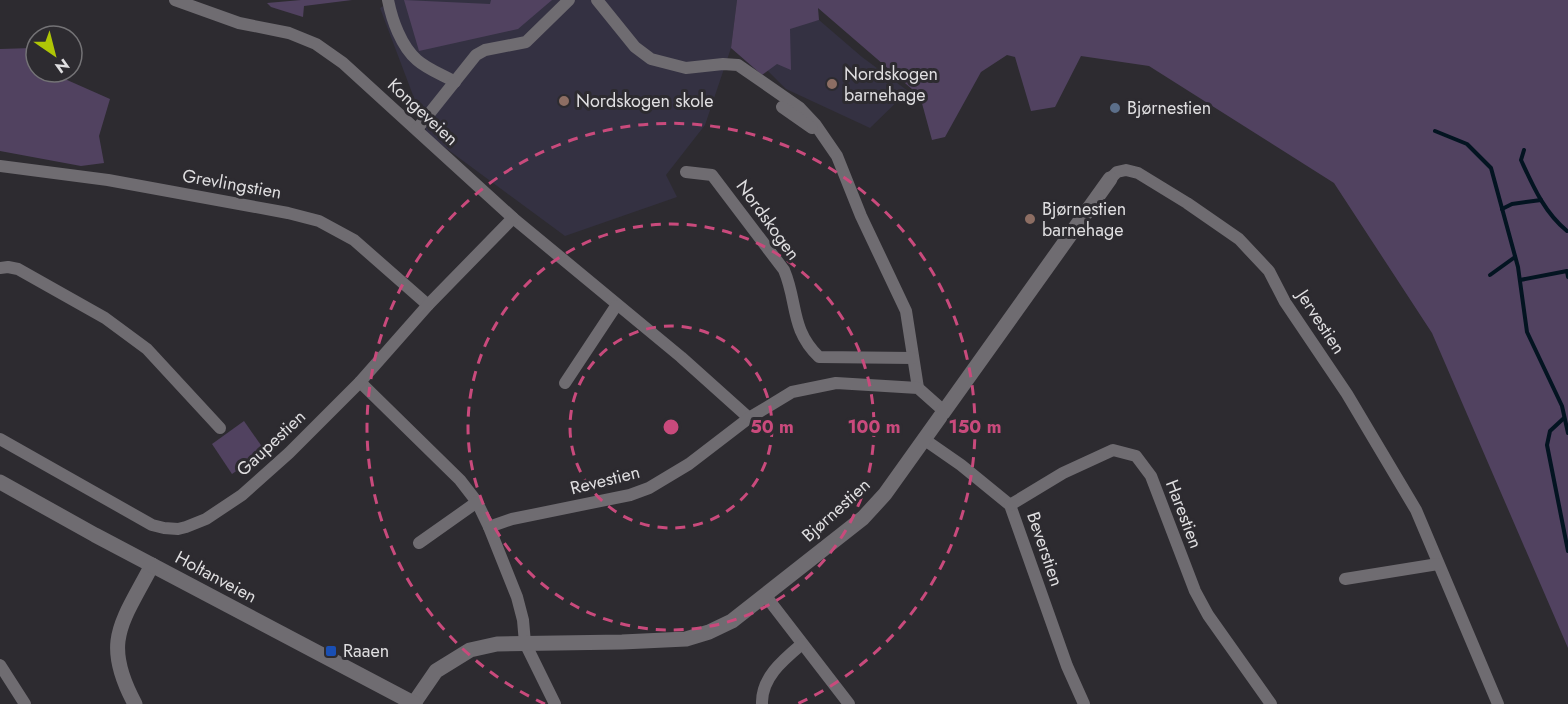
<svg xmlns="http://www.w3.org/2000/svg" width="1568" height="704" font-family="Jost,sans-serif">
	<style>
		.education { fill: #343142 }
		.green { fill: #514260 }
		.lines { fill: none; stroke-linecap: round; stroke-linejoin: round }
		.stream { stroke: #031421; stroke-width: 4 }
		.minor { stroke: #6f6c71; stroke-width: 12 }
		.tertiary { stroke: #6f6c71; stroke-width: 15 }
		.secondary { stroke: #6f6c71; stroke-width: 15 }
		.ring { fill: none; stroke: #c94a7c; stroke-width: 3; stroke-dasharray: 10 8 }
		.education-dot { fill: #8d6e63; stroke: #2d2b30; stroke-width: 2 }
		.service-dot { fill: #5c6f8a; stroke: #2d2b30; stroke-width: 2 }
		.transit-dot { fill: #1a4fb4; stroke: #2d2b30; stroke-width: 2 }
		.labels { text-anchor: middle; dominant-baseline: central; stroke-width: 6; stroke-linejoin: round; paint-order: stroke }
		.poi-label { font-size: 18px; fill: #dfdee0; stroke: #2d2b30; text-anchor: start }
		.street-label { font-size: 18px; fill: #dfdee0; stroke: #2d2b30 }
		.centre { fill: #c94a7c; stroke: #2d2b30; stroke-width: 3 }
		.ring-label { font-size: 18px; text-anchor: middle; font-weight: bold; fill: #c94a7c; stroke: #2d2b30; stroke-width: 6; stroke-linejoin: round; paint-order: stroke }
	</style>
	<rect width="100%" height="100%" fill="#2d2b30"/>
	<!-- education -->
	<g class="education">
		<path d="M393,0H737L731,48L705,125L666,175L677,197L565,236L428,135L380,8Z"/>
		<path d="M819,20L862,57L908,91L870,128L786,89L737,40Z"/>
	</g>
	<!-- green -->
	<g class="green">
		<path d="M301,0H352L304,6L303,17L271,7L267,3Z"/>
		<path d="M404,0L490,4L491,0H552L518,29L419,51Z"/>
		<path d="M737,0H1568V648L1432,333L1334,183L1149,66L1081,56L1055,107L1031,111L1015,57L1007,55L981,72L945,137L932,140L920,96L818,8L819,20L790,29L791,70L777,64L762,75L731,48Z"/>
		<path d="M32,48L36,54V72H49L110,99L99,136L104,163L81,166L0,151V49Z"/>
		<path d="M244,421L265,451L232,474L212,444Z"/>
	</g>
	<g class="lines">
		<!-- stream -->
		<g class="stream">
			<path d="M1435,131L1467,144L1491,168L1518,267L1527,332L1562,406L1568,433"/>
			<path d="M1524,150L1521,160C1533,186 1544,212 1567,231"/>
			<path d="M1502,209L1512,204L1541,200"/>
			<path d="M1490,275L1515,257"/>
			<path d="M1520,280L1567,271L1568,277"/>
			<path d="M1564,418L1550,431L1547,445L1568,551"/>
		</g>
		<!-- minor -->
		<g class="minor">
			<path d="M175,0L239,23L289,33L316,44L343,63L513,218L681,357L749,418"/>
			<path d="M388,0C392,20 401,46 417,60C427,69 443,75 455,82"/>
			<path d="M597,0L635,47L651,59L686,68L723,64L738,65L800,108L815,124L837,156L861,216L906,311L918,388"/>
			<path d="M782,107L812,128"/>
			<path d="M417,129L476,55L485,50L526,42L569,0"/>
			<path d="M0,166L108,180L288,213L319,221L354,240L428,305"/>
			<path d="M686,172L712,175L784,270C798,303 790,329 819,357L913,358"/>
			<path d="M1110,179L1117,172L1126,170L1138,173L1187,203L1239,239L1269,271L1285,302L1347,394L1416,510L1498,704"/>
			<path d="M0,268L8,267L18,269L105,318L147,349L220,428"/>
			<path d="M360,382L460,480L477,502L489,527L517,597L523,620L525,643L555,704"/>
			<path d="M565,383L616,306"/>
			<path d="M0,439L152,525L164,528L178,529L186,527L206,519L242,495L289,453L360,382L428,305L513,218"/>
			<path d="M925,440L961,465L1010,505L1067,666L1084,704"/>
			<path d="M1010,505L1063,473L1113,450L1136,456L1151,476L1195,591L1208,615L1271,704"/>
			<path d="M489,527L512,519L630,495L649,488L689,464L749,418L792,392L836,383L918,388L945,412"/>
			<path d="M419,543L477,502"/>
			<path d="M1345,579L1438,564"/>
			<path d="M765,595L849,704"/>
			<path d="M0,665L25,704"/>
			<path d="M762,704C761,678 783,660 802,644"/>
		</g>
		<!-- tertiary -->
		<g class="tertiary">
			<path d="M414,703L436,671L470,650L497,644L622,642L686,639L709,632L732,621L863,518L885,494L1110,179"/>
			<path d="M135,704C101,641 122,623 152,565"/>
		</g>
		<!-- secondary -->
		<path class="secondary" d="M0,482L95,535L415,704"/>
	</g>
	<!-- distance rings -->
	<g class="ring">
		<circle cx="671" cy="427" r="101"/>
		<circle cx="671" cy="427" r="203"/>
		<path d="M545 704A304 304 0 1 1 797 704"/>
	</g>
	<!-- markers -->
	<g class="education-dot">
		<circle cx="832" cy="84" r="6"/>
		<circle cx="564" cy="101" r="6"/>
		<circle cx="1030" cy="219" r="6"/>
	</g>
	<circle class="service-dot" cx="1115" cy="108" r="6"/>
	<rect class="transit-dot" x="325" y="645" width="12" height="12" rx="3"/>
	<g class="labels">
		<!-- poi labels -->
		<g class="poi-label">
			<text x="844" y="74">Nordskogen<tspan x="844" dy="21">barnehage</tspan></text>
			<text x="576" y="101">Nordskogen skole</text>
			<text x="1127" y="108">Bjørnestien</text>
			<text x="1042" y="209">Bjørnestien<tspan x="1042" dy="21">barnehage</tspan></text>
			<text x="343" y="651">Raaen</text>
		</g>
		<!-- street labels -->
		<g class="street-label">
			<text transform="translate(423 112) rotate(43)">Kongeveien</text>
			<text transform="translate(232 184) rotate(10)">Grevlingstien</text>
			<text transform="translate(768 220) rotate(54)">Nordskogen</text>
			<text transform="translate(1321 322) rotate(57)">Jervestien</text>
			<text transform="translate(271 443) rotate(-43)">Gaupestien</text>
			<text transform="translate(605 480) rotate(-14)">Revestien</text>
			<text transform="translate(836 510) rotate(-42)">Bjørnestien</text>
			<text transform="translate(1184 514) rotate(69)">Harestien</text>
			<text transform="translate(1045 549) rotate(71)">Beverstien</text>
			<text transform="translate(216 577) rotate(28)">Holtanveien</text>
		</g>
	</g>
	<circle cx="671" cy="427" r="9" class="centre"/>
	<g class="ring-label">
		<text x="772" y="433">50 m</text>
		<text x="874" y="433">100 m</text>
		<text x="975" y="433">150 m</text>
	</g>
	<!-- north arrow -->
	<g transform="translate(54 54) rotate(145)"><circle r="28" fill="#2d2b30" stroke="#747376" stroke-width="1.5"/>
	<path d="M0-4.5L10 22L0 15L-10 22Z" fill="#afc506"/>
	<text y="-9" font-size="16" font-weight="bold" text-anchor="middle" fill="#dfdee0">N</text>
	</g>
</svg>
